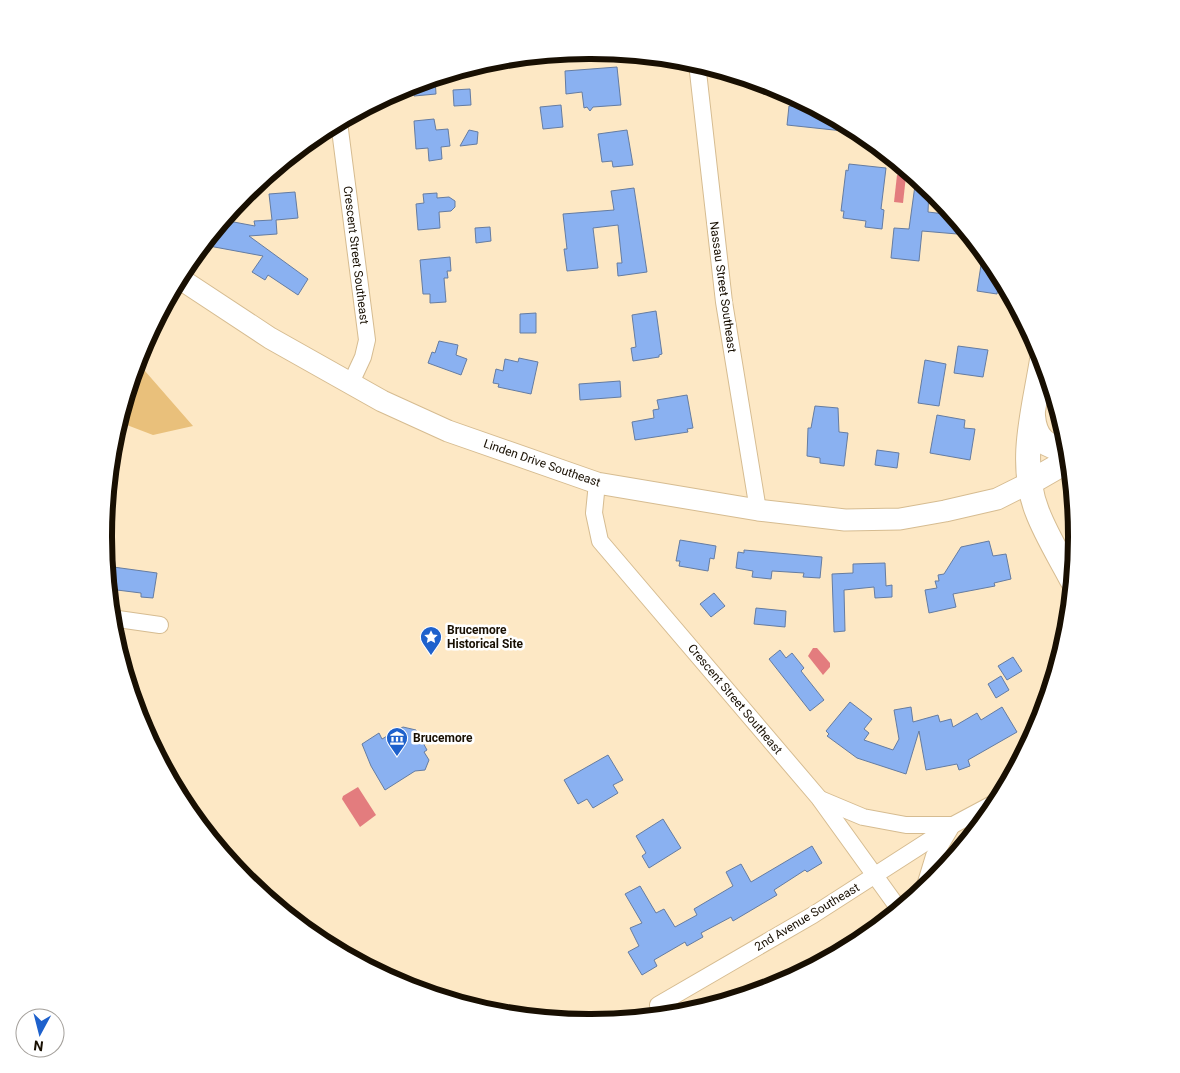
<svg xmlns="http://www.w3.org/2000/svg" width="1180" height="1073" font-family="Roboto,sans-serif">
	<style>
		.green { fill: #e9c07b }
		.water { fill: #e37c7e }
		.building { fill: #8ab1f1; stroke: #657ca1 }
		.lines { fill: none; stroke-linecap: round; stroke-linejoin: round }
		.minor-casing { stroke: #d6bc91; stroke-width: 18 }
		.tertiary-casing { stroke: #d6bc91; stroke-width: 23 }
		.secondary-casing { stroke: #d6bc91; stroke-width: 26 }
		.minor { stroke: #fff; stroke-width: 16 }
		.tertiary { stroke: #fff; stroke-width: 21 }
		.secondary { stroke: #fff; stroke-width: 24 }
		.labels { text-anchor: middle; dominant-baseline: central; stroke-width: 5; stroke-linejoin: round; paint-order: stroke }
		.street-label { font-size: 12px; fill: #180f02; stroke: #fff }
		.poi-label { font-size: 12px; font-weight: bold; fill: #180f02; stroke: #fff; text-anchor: start }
		.rim { fill: none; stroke: #180f02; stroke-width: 6 }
	</style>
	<rect width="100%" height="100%" fill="#fde8c5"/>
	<!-- green -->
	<path class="green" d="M151,332L138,363L193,426L153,435L119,422L141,350Z"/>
	<!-- water -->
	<g class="water">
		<path d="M897,175L906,176L903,203L894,202Z"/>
		<path d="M813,648H817L830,663V667L823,675L808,656Z"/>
		<path d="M358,787L376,815L360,827L342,799L343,796Z"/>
	</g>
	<!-- building -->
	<g class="building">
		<path d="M617,67L621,105L593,107L590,111L587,107L584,108L582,92L566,94L565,71Z"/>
		<path d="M435,78L436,94L414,96L413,84Z"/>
		<path d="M470,89L471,105L454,106L453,90Z"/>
		<path d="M809,104L861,132L862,133L787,125L789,106L808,108Z"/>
		<path d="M561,105L563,127L543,129L540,107Z"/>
		<path d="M434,119L436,130L448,129L450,146L441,147L442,159L429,161L428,148L416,149L414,121Z"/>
		<path d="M469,130L478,132L477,144L460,146Z"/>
		<path d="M627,130L633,165L613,167L612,161L602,162L598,134Z"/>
		<path d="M849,164L886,168L881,209L884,210L882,229L865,227L866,221L843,218L844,211H841L846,170L848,171Z"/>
		<path d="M916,178L929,188L928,212L953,215L969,235L922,231L919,261L891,258L894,228L909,229Z"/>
		<path d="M634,188L647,272L618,276L617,263H622L618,225L593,228L598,268L567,271L564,249H567L563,214L614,210L611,191Z"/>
		<path d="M295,192L298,218L276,220L277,234L249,236L308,279L298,295L268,275L265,280L252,272L263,256L209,246L211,236L223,220L255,226L254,221L272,220L269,194Z"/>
		<path d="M437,193V198L449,197L455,201V207L451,211L439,212L440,228L418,230L416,204L424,203L423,194Z"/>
		<path d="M490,227L491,241L476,243L475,228Z"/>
		<path d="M983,252L1000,277L997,294L977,291Z"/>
		<path d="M450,257L451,271H447L448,278H444L446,302L430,303V294H423L420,260Z"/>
		<path d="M656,311L662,354L659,355V357L633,361L631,348L636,347L632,315Z"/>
		<path d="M536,313V333H520V314Z"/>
		<path d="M439,341L458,345L456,355L467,359L461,375L428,363L432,352L435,353Z"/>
		<path d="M958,346L988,350L983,377L954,373Z"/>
		<path d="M519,358L538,362L531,394L498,387L499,384L493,383L496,369L503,371L505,359L518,362Z"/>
		<path d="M925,360L946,364L939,406L918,403Z"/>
		<path d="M620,381L621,397L580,400L579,384Z"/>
		<path d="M687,395L693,428L687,429L688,432L635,440L632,422L654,418L653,410L659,409L657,400Z"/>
		<path d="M815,406L838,408L839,432L848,433L844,466L820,463V458L807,456L808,428H811Z"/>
		<path d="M937,415L965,420L964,428L975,429L970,460L930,453Z"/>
		<path d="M877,450L899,453L897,468L875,465Z"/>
		<path d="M680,540L716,546L714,559L710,558L708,571L679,566L680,561H676Z"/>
		<path d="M989,541L993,556L1006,554L1011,579L994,583L995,586L953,594L956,607L929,613L925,590L937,588L935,581H939L938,575L944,574L961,547Z"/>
		<path d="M744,550L822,557L820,578L803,577L804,573L772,571L771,579L752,577L753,571L736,568L738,552L744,553Z"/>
		<path d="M885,563L886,586L892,585V597L875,598L874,587L844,590L845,631L834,632L832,574L853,573V564Z"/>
		<path d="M106,566L157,573L153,598L141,597V593L109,589Z"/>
		<path d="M714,593L725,606L711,617L700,604Z"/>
		<path d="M756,608L786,611L785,627L754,624Z"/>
		<path d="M780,650L786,658L792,653L804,668L801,671L824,700L810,711L769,659Z"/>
		<path d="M1013,657L1022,671L1007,680L998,666Z"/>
		<path d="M1001,676L1009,690L996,698L988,684Z"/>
		<path d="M850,702L872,719L864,729L869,733L864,740L893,750L899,739L894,710L911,707L913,722L938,715L940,722L951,719L953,727L977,713L981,720L1002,707L1017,732L968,760L970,766L959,770L957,764L926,770L919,731L906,774L857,758L827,736L829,734L826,731Z"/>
		<path d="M403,727L416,730L427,750L424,752L429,760L425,770L415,771L385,790L371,766L362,744L379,733L382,739Z"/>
		<path d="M608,755L623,780L613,785L618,793L593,808L587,799L578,804L564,780Z"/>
		<path d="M663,819L681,848L649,868L642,856L646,853L636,836Z"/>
		<path d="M812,846L822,863L807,872L805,870L774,890L777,895L733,921L731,917L701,933L703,937L687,946L685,942L654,960L657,966L642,975L628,952L639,946L630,928L642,923L625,894L640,886L656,913L664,909L675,927L697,915L694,909L733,886L726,872L741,864L751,882Z"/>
	</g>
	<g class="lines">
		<!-- minor casing -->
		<g class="minor-casing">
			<g id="minor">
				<path d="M697,63L724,302L758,510"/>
				<path d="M339,122L367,340L363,357L350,385"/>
				<path d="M597,483L594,513L600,541L819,798L899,909"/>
				<path d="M111,618L160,625"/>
				<path d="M820,799L863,817L906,825H953"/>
				<path d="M924,889L934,856L950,829"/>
				<path d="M658,1005L813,915L953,825L998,801"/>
			</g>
		</g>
		<!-- tertiary casing -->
		<g class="tertiary-casing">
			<path id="tertiary" d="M179,278L270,338L382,401L448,431L597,483L758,510L845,520L900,519L945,511L997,499L1029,483"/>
		</g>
		<!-- secondary casing -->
		<g class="secondary-casing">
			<g id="secondary">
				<path d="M1042,360C1034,410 1018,462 1037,511C1046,535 1060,557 1072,580"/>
				<path d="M1033,416C1035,438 1046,449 1068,448"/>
				<path d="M1029,483L1069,460"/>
			</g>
		</g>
		<!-- minor -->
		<use href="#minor" class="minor"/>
		<!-- tertiary -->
		<use href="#tertiary" class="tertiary"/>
		<!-- secondary -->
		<use href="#secondary" class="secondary"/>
	</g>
	<!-- icons -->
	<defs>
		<g id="sight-pin" transform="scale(1.125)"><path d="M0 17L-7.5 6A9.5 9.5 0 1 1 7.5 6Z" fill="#1e61cc" stroke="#fff"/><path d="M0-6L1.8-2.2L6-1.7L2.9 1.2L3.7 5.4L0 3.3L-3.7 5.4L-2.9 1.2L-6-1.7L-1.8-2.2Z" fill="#fff"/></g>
		<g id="museum-pin" transform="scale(1.125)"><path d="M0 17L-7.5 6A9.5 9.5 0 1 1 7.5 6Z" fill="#1e61cc" stroke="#fff"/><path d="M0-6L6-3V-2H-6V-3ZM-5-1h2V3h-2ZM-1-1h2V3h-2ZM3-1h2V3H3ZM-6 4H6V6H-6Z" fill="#fff"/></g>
	</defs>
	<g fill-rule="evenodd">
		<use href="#sight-pin" x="431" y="637"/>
		<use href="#museum-pin" x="397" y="738"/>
	</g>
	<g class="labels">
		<!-- street labels -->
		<g class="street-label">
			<text transform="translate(356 255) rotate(83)">Crescent Street Southeast</text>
			<text transform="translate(723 287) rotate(82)">Nassau Street Southeast</text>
			<text transform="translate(542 463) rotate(19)">Linden Drive Southeast</text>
			<text transform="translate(735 699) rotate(50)">Crescent Street Southeast</text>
			<text transform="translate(807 917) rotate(-31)">2nd Avenue Southeast</text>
		</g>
		<!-- poi labels -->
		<g class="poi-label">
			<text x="447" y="630">Brucemore<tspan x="447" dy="14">Historical Site</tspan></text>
			<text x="413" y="738">Brucemore</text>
		</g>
	</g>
	<!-- crop -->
	<path d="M0 0H1180V1073H0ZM589 59H591A477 477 0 0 1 1068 536V537A477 477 0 0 1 591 1014H589A477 477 0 0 1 112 537V536A477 477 0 0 1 589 59Z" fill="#fff" fill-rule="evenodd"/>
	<path class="rim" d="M589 59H591A477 477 0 0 1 1068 536V537A477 477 0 0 1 591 1014H589A477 477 0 0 1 112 537V536A477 477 0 0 1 589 59Z"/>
	<!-- north arrow -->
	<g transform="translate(40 1033) rotate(187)"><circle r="24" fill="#ffffff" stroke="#a39f9a"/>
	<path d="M0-4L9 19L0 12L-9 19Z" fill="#1e61cc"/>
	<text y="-8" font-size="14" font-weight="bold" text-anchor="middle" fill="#180f02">N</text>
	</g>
</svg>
